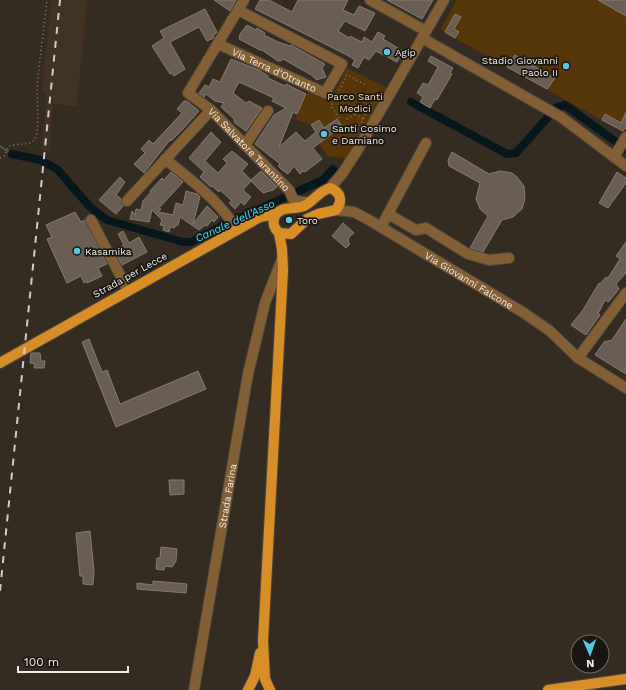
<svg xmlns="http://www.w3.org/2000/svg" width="626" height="690" font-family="'Work Sans',sans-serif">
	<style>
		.built { fill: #403324 }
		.green { fill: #573608 }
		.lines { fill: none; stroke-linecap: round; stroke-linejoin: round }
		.stream { stroke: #4e5757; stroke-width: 2 }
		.canal { stroke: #08171a; stroke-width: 8 }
		.building { fill: #685e53; stroke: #867b70 }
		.minor-casing { stroke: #4e463d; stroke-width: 12 }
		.major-casing { stroke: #4e463d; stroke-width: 12 }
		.path { stroke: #89817a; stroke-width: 1.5; stroke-dasharray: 1 3; stroke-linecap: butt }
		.minor { stroke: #835f35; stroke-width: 10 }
		.major { stroke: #d88e27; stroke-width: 10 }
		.rail { stroke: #d3ccc6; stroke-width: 2; stroke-dasharray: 7 7; stroke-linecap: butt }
		.poi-dot { fill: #56c9e0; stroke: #191510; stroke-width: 1.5 }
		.labels { text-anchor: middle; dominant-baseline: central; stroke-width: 3.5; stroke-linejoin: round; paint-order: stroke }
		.poi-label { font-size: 10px; fill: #f1ebe5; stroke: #191510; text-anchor: start }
		.street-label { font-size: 10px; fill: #f1ebe5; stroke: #191510 }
		.park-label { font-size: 10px; fill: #fddebe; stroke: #191510 }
		.water-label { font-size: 11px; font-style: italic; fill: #35e1fe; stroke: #191510 }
	</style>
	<rect width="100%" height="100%" fill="#342b22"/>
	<!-- built -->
	<path class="built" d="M51,0H87L77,106L53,104L49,152L41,149L47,93H42Z"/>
	<!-- green -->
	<g class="green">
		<path d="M457,0H626V127L623,132L442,31L441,28Z"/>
		<path d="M347,68L389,89L349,159L327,156L319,143L342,126L337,119L324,128L319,120L311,125L295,119L309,90L330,100Z"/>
	</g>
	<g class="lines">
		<!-- stream -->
		<path class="stream" d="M0,146L12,154"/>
		<!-- canal -->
		<g class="canal">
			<path d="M411,102L507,154L516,153L557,107L565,105L626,149"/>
			<path d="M12,154L40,160L57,169L91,208L107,220L183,242H191L226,224L323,180L333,169"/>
		</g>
	</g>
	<!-- building -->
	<g class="building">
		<path d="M214,0H236L230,11Z"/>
		<path d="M260,0H269L292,12L298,0H348L343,10L354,15L359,6L375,13L365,31L345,21L338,31L349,38L350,36L362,42L364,37L372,42L378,32L385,36L383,39L403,51L397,62L376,51L369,60L364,57L358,68L352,65L355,60L347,55L255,9Z"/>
		<path d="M387,0H433L422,19Z"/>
		<path d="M598,0H626V16Z"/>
		<path d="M205,9L217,32L213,36L214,38L207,41L199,27L170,42L185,69L174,76L172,73L170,74L152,46L164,38L160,31Z"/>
		<path d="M455,14L461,17L454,29L459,32L455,38L445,32Z"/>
		<path d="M247,25L256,30L257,28L265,33L264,35L278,42L290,46L291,45L325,64L322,68L326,77L316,80V77L314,78L313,76L283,59L281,61H278L262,50H260L239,39L240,34Z"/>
		<path d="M515,55L555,78L547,89L507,67Z"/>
		<path d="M431,56L453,68L450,73L452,74L437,100L435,99L430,108L420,102L423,97L417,93L423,83L428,85L438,67L428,61Z"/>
		<path d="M231,59L259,70L268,76V78L285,86L286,84L306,94L297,114L293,112L279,147L296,132L305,141L316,132L311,125L319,120L324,128L337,119L342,126L313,148L322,159L305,172L303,171L300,174L294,166L288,174L281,169L278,166L280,164L255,144L274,115L286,108L272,101L274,98L239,82L233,93L246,103L249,101L262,108L246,131L235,123L234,119L221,107L224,103L215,101L206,94L204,97L199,93L205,85L209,87L213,79L220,82Z"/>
		<path d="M184,101H187L199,111L183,129L171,141L170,140L144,173L134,164L145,153L141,149L149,140L153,144L182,113L177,109Z"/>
		<path d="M626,112V127L623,131L602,120L605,114L621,123Z"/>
		<path d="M211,132L221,142L205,161L218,173L227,163L223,159L232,151L248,164L242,171L251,180L261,171L277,187L273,190L263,193L251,181L243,190L251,197L244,205L241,202L235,209L229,203L232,201L220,190L219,192L212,186L211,187L200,177L204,172L189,158Z"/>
		<path d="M452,152L489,174L500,171L512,173L517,177L524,186L525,198L522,209L513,217L502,220L483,252L470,248L488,216L480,209L476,199L480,183L449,166L448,160Z"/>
		<path d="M171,172L183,182L159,208L161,209L158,212L173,215L176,203L183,205L186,191L197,194L200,197L193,224L207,206L218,217L214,222L212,220L207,226L205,225L199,230L180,217L178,225H177L174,228L170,227L169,232L163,230L164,226L160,225L162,220L152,210L149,222L130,219L132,211L135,215L136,209L141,210L143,201L151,192L150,191L162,178L164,180Z"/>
		<path d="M617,172L626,178V183L608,208L599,203Z"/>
		<path d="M120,177L125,182L116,195L121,199L123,206L116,214L99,200Z"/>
		<path d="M75,212L81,222L85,220L107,264L98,268L102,276L87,283V281L84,283L81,276L67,283L47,239L52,237L46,225Z"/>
		<path d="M343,223L354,233L349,237L348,242L350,244L346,248L332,236Z"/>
		<path d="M123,231L129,243L139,237L147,252L122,265L114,250L124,245L118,234Z"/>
		<path d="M626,242V273L616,284L619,289L610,300L608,302L605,300L598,314L600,315L586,335L571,325L583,310L599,283L600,284L606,277L608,278L620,259L616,256Z"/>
		<path d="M626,319V374L595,355L604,342L612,340Z"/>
		<path d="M89,339L102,372L107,370L120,404L198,371L206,389L116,427L82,342Z"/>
		<path d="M31,353H40L41,361H45L44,368H34L35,364L30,363Z"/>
		<path d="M169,480H184V494L170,495Z"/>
		<path d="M90,531L94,571L93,585L83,584V576H80L76,533Z"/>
		<path d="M161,547L177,549L176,561L172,567L165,566L164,570L156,569L157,558H160Z"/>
		<path d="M153,581L187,584L186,593L137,589V583L153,585Z"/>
	</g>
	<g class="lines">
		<!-- minor casing -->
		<g class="minor-casing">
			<g id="minor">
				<path id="s1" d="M244,0L188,93L211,110L289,190L293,199L301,202H310"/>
				<path d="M370,0L426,31"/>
				<path d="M422,38L561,117L626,166"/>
				<path id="s2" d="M218,44L325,93L342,64L238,10"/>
				<path d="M245,145L268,111"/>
				<path d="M614,157L626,137"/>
				<path d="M165,159C191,180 220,201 237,230"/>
				<path d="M330,188L342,174L357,151L444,0"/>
				<path d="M127,201L211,110"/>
				<path id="s3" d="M336,210L354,212L369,220L524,313L550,331L578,358L626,388"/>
				<path d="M388,214L416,230L426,228L468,254L489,260L509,258"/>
				<path d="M91,220L128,290"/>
				<path d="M381,227L426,143"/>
				<path d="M578,358L626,293"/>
				<path id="s4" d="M194,690L248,374L265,303L282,259"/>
			</g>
		</g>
		<!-- major casing -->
		<g class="major-casing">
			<g id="major">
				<path d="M330,188C341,192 343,201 336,210L318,214L307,219L291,234L279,233C275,229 272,225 274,219C277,205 294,210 304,206C314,201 319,191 330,188Z"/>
				<path d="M0,363L260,217L275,214"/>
				<path d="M248,690L255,676L260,653"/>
				<path d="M270,690L265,679L263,641L283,270L282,249L279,233"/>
				<path d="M548,690L626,679"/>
			</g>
		</g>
		<!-- path -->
		<g class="path">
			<path d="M355,114L363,119"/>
			<path d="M339,118L331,106L347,75L364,84"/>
			<path d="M347,119L375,102"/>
			<path d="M345,125L356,134"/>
			<path d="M356,133L370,106"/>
			<path d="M0,158L4,156L9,146C17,143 31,146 35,139C40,128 37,102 37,90C39,60 44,30 47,0"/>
		</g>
		<!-- minor -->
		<use href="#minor" class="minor"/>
		<!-- major -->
		<use href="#major" class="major"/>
		<!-- rail -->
		<path class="rail" d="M0,591L60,0"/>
	</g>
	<!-- markers -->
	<g class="poi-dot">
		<circle cx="387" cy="52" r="4"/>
		<circle cx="566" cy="66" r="4"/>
		<circle cx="324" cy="134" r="4"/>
		<circle cx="289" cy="220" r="4"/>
		<circle cx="77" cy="251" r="4"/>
	</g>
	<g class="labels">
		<!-- poi labels -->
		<g class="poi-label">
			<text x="395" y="52">Agip</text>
			<text x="558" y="60" text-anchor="end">Stadio Giovanni<tspan x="558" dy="12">Paolo II</tspan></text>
			<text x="332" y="128">Santi Cosimo<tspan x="332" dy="12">e Damiano</tspan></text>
			<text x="297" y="220">Toro</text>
			<text x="85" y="251">Kasamika</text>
		</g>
		<!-- street labels -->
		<g class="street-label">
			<text stroke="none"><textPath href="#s2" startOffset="62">Via Terra d'Otranto</textPath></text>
			<text stroke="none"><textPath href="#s1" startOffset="192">Via Salvatore Tarantino</textPath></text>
			<text transform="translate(130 275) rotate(-29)">Strada per Lecce</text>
			<text stroke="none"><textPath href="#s3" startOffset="152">Via Giovanni Falcone</textPath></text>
			<text stroke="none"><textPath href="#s4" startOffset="197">Strada Farina</textPath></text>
		</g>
		<!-- park labels -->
		<g class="park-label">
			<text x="355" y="96">Parco Santi<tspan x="355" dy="12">Medici</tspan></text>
		</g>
		<!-- water labels -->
		<g class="water-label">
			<text transform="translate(235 221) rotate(-25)">Canale dell'Asso</text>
		</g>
	</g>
	<!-- north arrow -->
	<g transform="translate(590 654) rotate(178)"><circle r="19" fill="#191510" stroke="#6f6b65"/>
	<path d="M0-3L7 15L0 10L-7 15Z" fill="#56c9e0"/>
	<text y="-6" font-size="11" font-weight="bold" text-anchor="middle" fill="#f1ebe5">N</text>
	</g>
	<!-- scale -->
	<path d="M18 666v6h110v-6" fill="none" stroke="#f1ebe5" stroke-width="2"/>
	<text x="24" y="666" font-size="12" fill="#f1ebe5" stroke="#191510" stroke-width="3" paint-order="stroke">100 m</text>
</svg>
